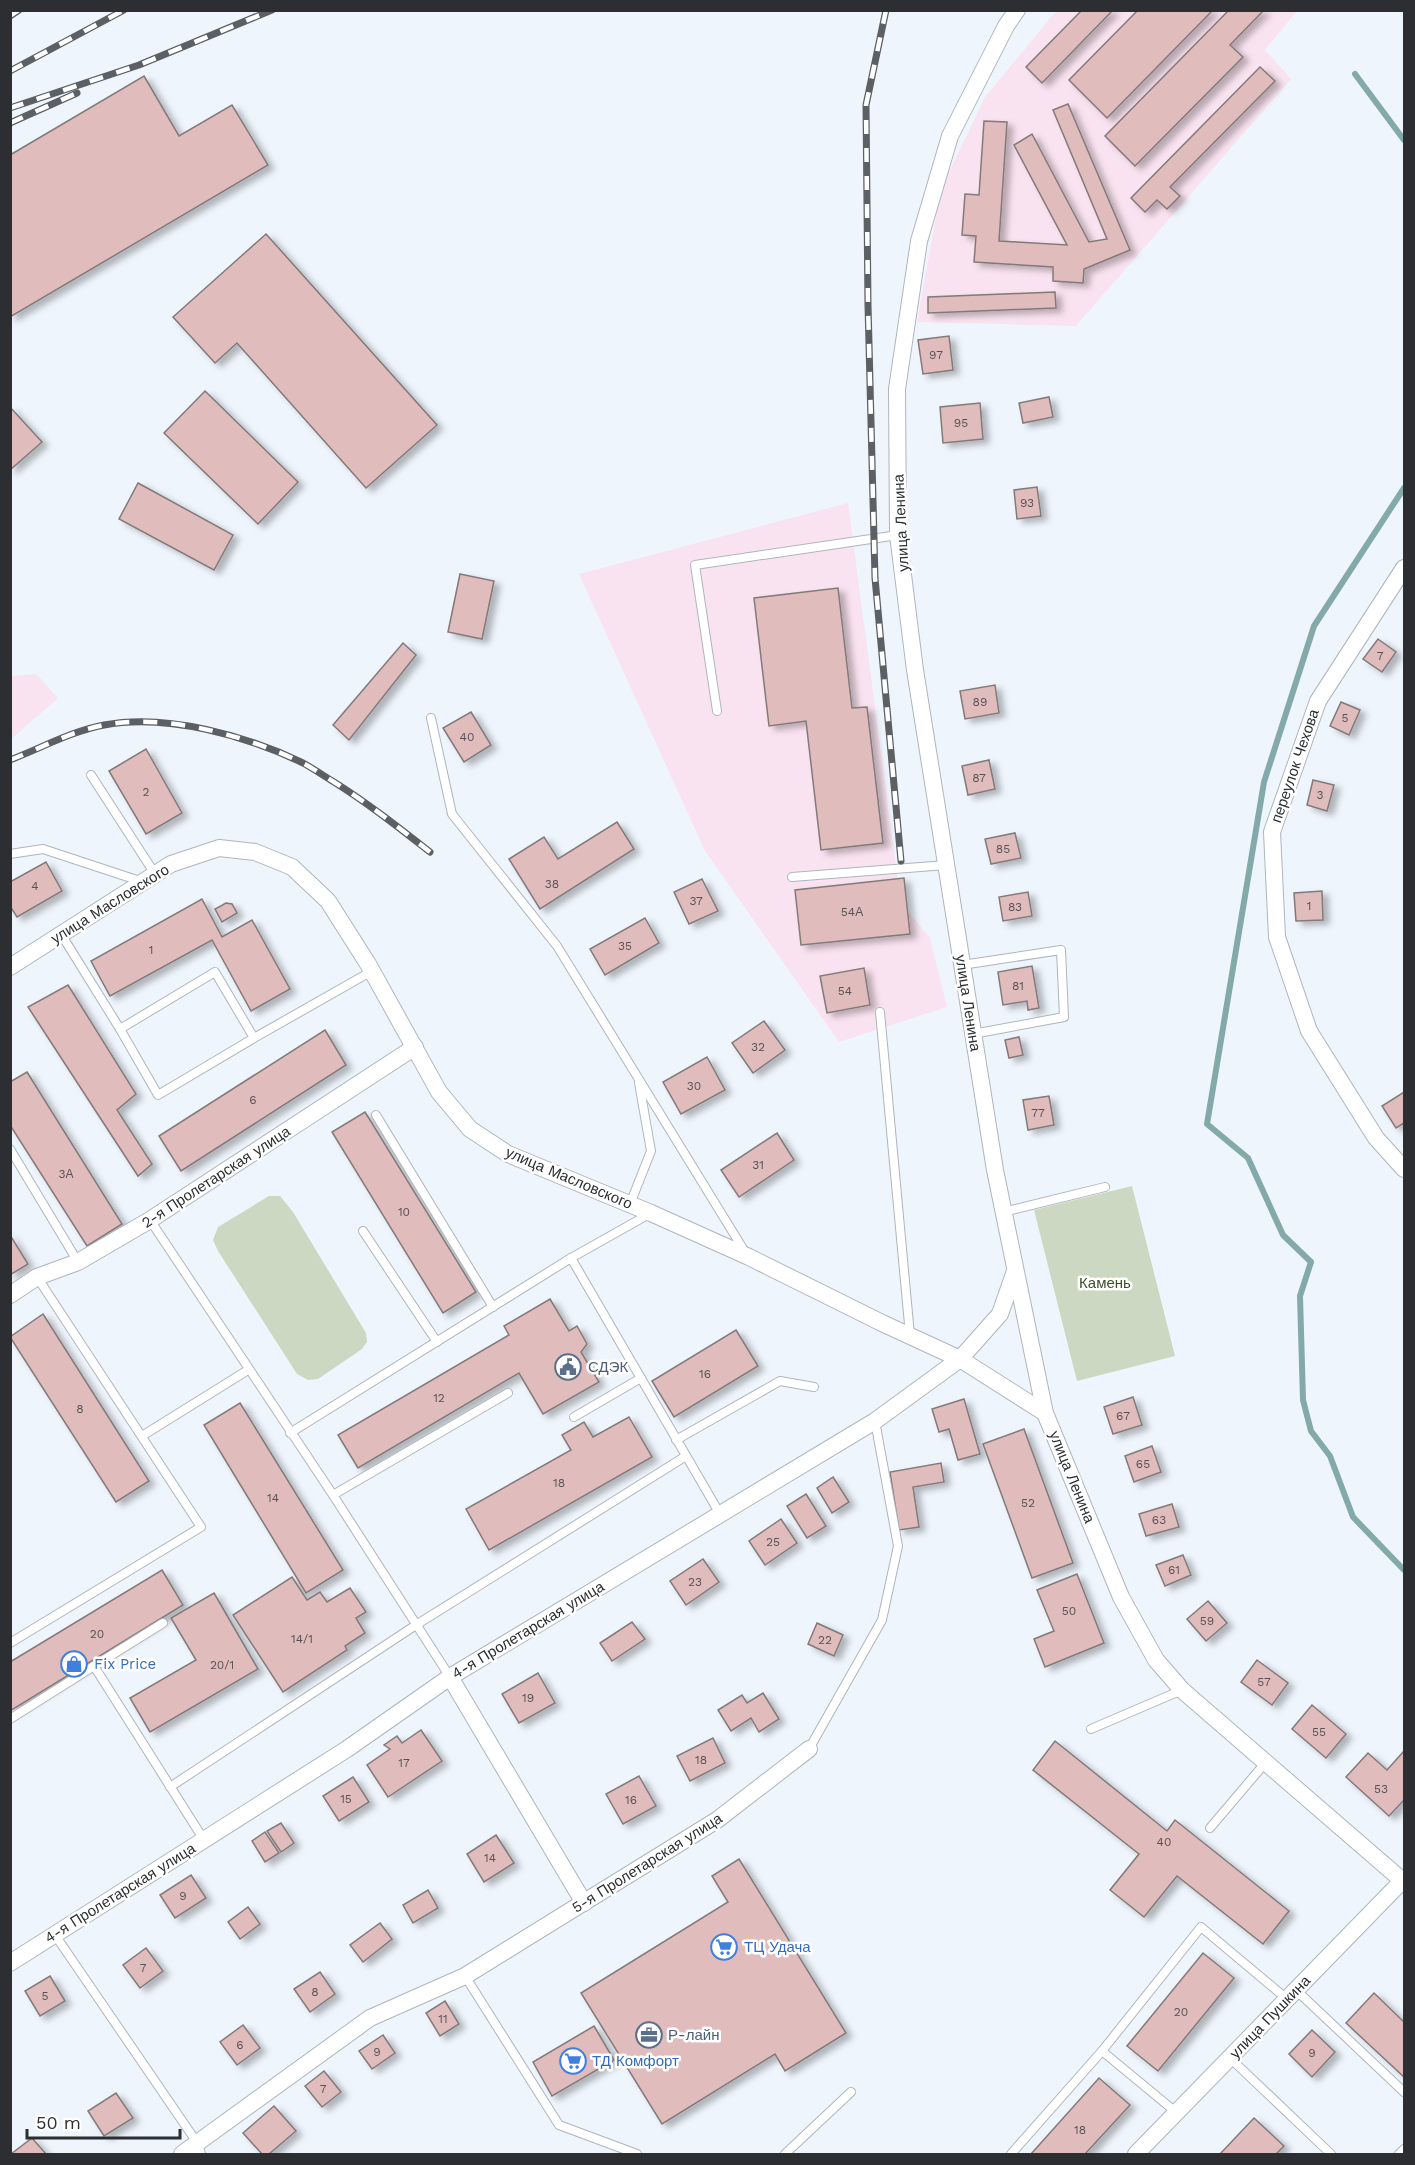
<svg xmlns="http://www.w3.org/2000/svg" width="1415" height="2165" font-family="'Work Sans',sans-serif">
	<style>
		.industrial { fill: #fae3f0 }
		.green { fill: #ccd8c1 }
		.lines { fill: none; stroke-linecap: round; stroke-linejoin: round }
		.stream { stroke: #84a9ab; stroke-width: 6 }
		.building { fill: #e0bdbc; stroke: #837979; stroke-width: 1.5; filter: url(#shadow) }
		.lane-casing { stroke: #afb5bc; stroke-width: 10 }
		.street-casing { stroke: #afb5bc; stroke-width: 18 }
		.lane { stroke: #fff; stroke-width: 8 }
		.street { stroke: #fff; stroke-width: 16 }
		.rail-casing { stroke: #5c5f63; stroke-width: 7 }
		.rail { stroke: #fff; stroke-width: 4.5; stroke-dasharray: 14; stroke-linecap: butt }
		.labels { text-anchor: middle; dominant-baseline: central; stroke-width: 5; stroke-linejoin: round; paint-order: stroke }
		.number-label { font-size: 12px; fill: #595254 }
		.street-label { font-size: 15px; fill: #2c2e31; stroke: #fff }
		.park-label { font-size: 15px; fill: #3c5025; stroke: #fff }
		.service-label { font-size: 15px; fill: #4e5e75; stroke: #fff; text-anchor: start }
		.shop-label { font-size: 15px; fill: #366cbe; stroke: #fff; text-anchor: start }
	</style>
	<defs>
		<filter id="shadow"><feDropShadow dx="6" dy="4" stdDeviation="3" flood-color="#0004"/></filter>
	</defs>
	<rect width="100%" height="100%" fill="#eff5fd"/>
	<!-- industrial -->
	<g class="industrial">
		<path d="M1056,11H1297L1265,50L1291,79L1076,326L917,322L941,189L985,97Z"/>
		<path d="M848,503L901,903L930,938L947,1007L839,1042L705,851L579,574Z"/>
		<path d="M36,674L58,698L11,739V676Z"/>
	</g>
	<!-- green -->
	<g class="green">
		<path d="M1132,1186L1175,1356L1077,1381L1034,1210Z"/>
		<path d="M269,1196H280L293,1212L366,1333L367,1342L362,1349L318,1379L308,1380L297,1374L218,1251L213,1240L218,1227Z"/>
	</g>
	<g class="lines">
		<!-- stream -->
		<g class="stream">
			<path d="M1355,74L1404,140"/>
			<path d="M1404,488L1314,626L1264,782L1207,1124L1248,1158L1283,1235L1311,1262L1300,1296L1303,1400L1311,1431L1330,1456L1353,1517L1404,1570"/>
		</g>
	</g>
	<!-- building -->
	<g class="building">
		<path d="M1082,10H1113L1042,83L1026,67Z"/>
		<path d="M1138,10H1213L1107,118L1069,80Z"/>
		<path d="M1229,10H1264L1230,45L1243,57L1135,166L1105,136Z"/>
		<path d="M1260,67L1275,81L1170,187L1180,196L1167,209L1157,200L1145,212L1131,198Z"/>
		<path d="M144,76L179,136L232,105L268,165L10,317V155Z"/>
		<path d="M1068,104L1130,250L1084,269L1083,283L1053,281V267L974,262L976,236L962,235L965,194L979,195L984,121L1007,122L999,241L1067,245L1014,145L1032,134L1089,242L1107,239L1053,110Z"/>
		<path d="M266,234L437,425L366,488L237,343L215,363L173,317Z"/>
		<path d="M1055,292L1056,308L928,313V297Z"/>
		<path d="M949,336L953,370L923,374L918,340Z"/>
		<path d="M205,391L298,482L258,524L164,433Z"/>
		<path d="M1049,397L1053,417L1023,423L1019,403Z"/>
		<path d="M980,403L983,439L943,443L940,407Z"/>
		<path d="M10,407L42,442L10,470Z"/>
		<path d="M138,483L233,535L214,570L119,519Z"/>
		<path d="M1037,487L1041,516L1017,519L1014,490Z"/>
		<path d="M460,574L494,581L482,639L448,632Z"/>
		<path d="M838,588L852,708L867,707L883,843L821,850L806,721L769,726L754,598Z"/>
		<path d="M1378,639L1396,652L1382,672L1363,659Z"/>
		<path d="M403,643L416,655L349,740L333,725Z"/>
		<path d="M995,685L999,713L965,719L960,691Z"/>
		<path d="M1341,702L1360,710L1349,735L1330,726Z"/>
		<path d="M471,712L491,745L464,762L443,728Z"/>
		<path d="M146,749L182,813L146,834L109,771Z"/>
		<path d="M989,760L995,789L968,795L962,766Z"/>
		<path d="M1313,780L1334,785L1327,811L1307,805Z"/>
		<path d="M617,822L634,849L540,909L509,859L544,837L558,859Z"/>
		<path d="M1015,833L1021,858L991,864L985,839Z"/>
		<path d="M46,862L62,891L17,917L10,906V882Z"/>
		<path d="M904,878L910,934L801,945L795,890Z"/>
		<path d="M702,879L718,911L689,924L674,892Z"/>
		<path d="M1322,891L1323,920L1296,921L1294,893Z"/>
		<path d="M1028,892L1032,916L1003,921L999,897Z"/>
		<path d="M202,899L222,937L252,920L290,989L251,1011L212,940L110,996L91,961Z"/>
		<path d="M226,903L232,904L237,913L222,922L215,909Z"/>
		<path d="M645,918L659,943L605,975L590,949Z"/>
		<path d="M1032,966L1039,1008L1028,1010L1027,1001L1003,1005L998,972Z"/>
		<path d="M864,968L870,1005L827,1013L820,976Z"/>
		<path d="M68,985L136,1094L117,1110L152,1164L138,1176L28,1007Z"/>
		<path d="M764,1021L785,1050L753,1073L732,1043Z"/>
		<path d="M325,1030L346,1065L181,1171L159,1136Z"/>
		<path d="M1019,1037L1023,1055L1009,1058L1005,1040Z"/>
		<path d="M707,1057L725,1090L681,1114L663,1082Z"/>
		<path d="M27,1072L122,1224L87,1246L10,1125V1082Z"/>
		<path d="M1404,1092V1123L1396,1128L1382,1106Z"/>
		<path d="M1049,1096L1054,1125L1028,1130L1023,1100Z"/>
		<path d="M365,1112L476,1292L443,1313L332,1132Z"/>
		<path d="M777,1133L794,1160L739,1197L721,1170Z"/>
		<path d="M10,1235L28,1264L10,1275Z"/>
		<path d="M550,1299L569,1331L577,1326L587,1344L581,1352L599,1382L543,1414L519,1373L358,1468L338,1435L509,1335L504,1326Z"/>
		<path d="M43,1314L149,1481L116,1502L10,1337Z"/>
		<path d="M736,1330L758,1366L674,1417L652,1381Z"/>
		<path d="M1133,1397L1142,1425L1113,1434L1104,1407Z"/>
		<path d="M964,1399L980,1454L958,1460L949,1429L939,1432L932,1409Z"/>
		<path d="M240,1403L343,1570L306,1593L204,1425Z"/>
		<path d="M629,1417L652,1457L489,1550L466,1509L571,1450L562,1435L584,1422L593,1437Z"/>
		<path d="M1024,1429L1073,1563L1032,1578L983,1444Z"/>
		<path d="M1152,1446L1161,1472L1134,1482L1125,1456Z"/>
		<path d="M941,1463L944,1482L913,1487L919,1527L899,1530L890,1472Z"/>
		<path d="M833,1477L849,1502L832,1513L817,1488Z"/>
		<path d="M806,1494L826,1526L807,1538L787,1506Z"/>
		<path d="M1172,1504L1179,1527L1146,1536L1139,1514Z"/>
		<path d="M781,1519L797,1543L765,1565L749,1541Z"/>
		<path d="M1183,1555L1191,1575L1165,1586L1156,1565Z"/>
		<path d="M703,1559L719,1582L686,1605L670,1581Z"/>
		<path d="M162,1570L183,1605L10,1711V1662Z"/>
		<path d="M1077,1574L1104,1643L1045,1667L1034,1639L1054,1631L1037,1590Z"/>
		<path d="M292,1577L307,1600L320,1592L327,1602L350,1588L366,1612L356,1618L365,1633L345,1646L347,1650L283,1692L233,1615Z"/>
		<path d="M214,1593L258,1669L150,1732L130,1698L196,1660L171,1618Z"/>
		<path d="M1208,1601L1227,1623L1206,1641L1187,1619Z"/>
		<path d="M632,1622L645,1639L612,1661L600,1643Z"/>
		<path d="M817,1623L843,1635L834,1656L808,1644Z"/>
		<path d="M1257,1660L1288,1683L1272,1705L1241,1682Z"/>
		<path d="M538,1673L555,1703L519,1723L502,1694Z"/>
		<path d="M763,1693L779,1719L759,1732L751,1718L731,1731L718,1710L742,1695L747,1703Z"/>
		<path d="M1312,1705L1346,1734L1326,1758L1292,1729Z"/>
		<path d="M421,1730L442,1761L388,1797L367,1765L390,1749L384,1745L397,1736L402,1743Z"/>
		<path d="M713,1738L725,1763L690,1781L677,1756Z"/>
		<path d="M1055,1741L1167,1831L1175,1820L1289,1911L1263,1944L1177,1876L1144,1917L1110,1890L1139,1854L1033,1770Z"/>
		<path d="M1404,1751V1800L1389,1816L1346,1777L1368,1753L1387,1770Z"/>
		<path d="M639,1776L656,1806L623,1824L606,1794Z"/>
		<path d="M353,1777L369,1802L339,1821L323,1796Z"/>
		<path d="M281,1823L294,1843L281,1852L267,1831Z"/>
		<path d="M265,1832L279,1853L265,1862L252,1841Z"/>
		<path d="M496,1835L514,1863L484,1882L467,1854Z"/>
		<path d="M739,1859L846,2033L785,2071L775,2054L662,2124L581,1993L728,1902L712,1876Z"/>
		<path d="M191,1875L206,1898L175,1918L160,1895Z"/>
		<path d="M428,1890L438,1908L413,1923L403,1905Z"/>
		<path d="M248,1907L260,1924L240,1939L228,1922Z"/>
		<path d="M380,1923L392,1939L363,1962L350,1945Z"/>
		<path d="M146,1948L163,1971L140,1988L123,1965Z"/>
		<path d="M1203,1953L1234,1978L1158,2071L1127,2046Z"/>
		<path d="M320,1972L335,1994L310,2012L294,1989Z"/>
		<path d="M50,1976L65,2001L40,2016L25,1991Z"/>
		<path d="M1374,1993L1404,2022V2077L1346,2023Z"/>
		<path d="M445,2001L459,2024L440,2036L426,2013Z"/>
		<path d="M243,2025L260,2048L237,2065L220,2042Z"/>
		<path d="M594,2026L614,2060L552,2096L533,2062Z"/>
		<path d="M1312,2030L1335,2052L1312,2077L1289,2054Z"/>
		<path d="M383,2035L395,2053L372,2069L359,2051Z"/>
		<path d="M324,2071L341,2092L322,2107L305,2086Z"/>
		<path d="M1099,2078L1130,2105L1085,2154H1031Z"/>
		<path d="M116,2093L133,2118L104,2136L88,2111Z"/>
		<path d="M274,2106L296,2131L269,2154H262L243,2133Z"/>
		<path d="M1254,2118L1284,2146L1276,2154H1220Z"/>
		<path d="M32,2138L46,2154H11Z"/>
	</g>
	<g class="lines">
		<!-- lane casing -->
		<g class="lane-casing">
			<g id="lane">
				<path d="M717,711L695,565L898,535"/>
				<path d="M431,718L452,814L557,946L745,1252"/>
				<path d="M91,775L155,874"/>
				<path d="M10,854L43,849L143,882"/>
				<path d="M792,877L946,865"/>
				<path d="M61,934L120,1029"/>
				<path d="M962,965L1061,950L1064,1017L973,1034"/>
				<path d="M880,1012L910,1335"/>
				<path d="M254,1038L158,1095L120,1029L215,972L254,1038L372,971"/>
				<path d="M376,1115L493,1307"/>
				<path d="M10,1149L78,1262"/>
				<path d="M630,1204L651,1151L639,1083"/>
				<path d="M1003,1212L1105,1187"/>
				<path d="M150,1220L333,1495L450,1677"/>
				<path d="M363,1231L437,1342"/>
				<path d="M571,1258L651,1213"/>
				<path d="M574,1417L641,1378"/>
				<path d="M290,1433L571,1258L720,1514"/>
				<path d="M142,1436L248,1370"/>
				<path d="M676,1440L780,1381L814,1387"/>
				<path d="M333,1495L508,1393"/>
				<path d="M10,1643L201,1527L37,1277"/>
				<path d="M94,1666L163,1623"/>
				<path d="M10,1719L94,1666L204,1840"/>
				<path d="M1091,1729L1182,1690"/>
				<path d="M809,1749L882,1620L898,1546L875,1421"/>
				<path d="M170,1787L416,1625L686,1456"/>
				<path d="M1210,1828L1266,1762"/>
				<path d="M55,1935L198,2144L201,2154"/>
				<path d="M465,1976L559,2125L637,2154"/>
				<path d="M1296,1990L1404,2092"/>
				<path d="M1230,2058L1331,2154"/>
				<path d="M1177,2113L1102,2051L1201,1927L1287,1999"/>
				<path d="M785,2154L851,2092"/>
				<path d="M1011,2154L1102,2051"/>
				<path d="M1399,2154L1404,2149"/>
			</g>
		</g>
		<!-- street casing -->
		<g class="street-casing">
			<g id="street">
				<path d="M1017,10L1006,26L950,136L919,241L897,389L898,535L915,670L995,1170L1045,1413L1121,1597L1156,1660L1182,1690L1404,1882"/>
				<path d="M1404,568L1318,701L1272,832L1277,937L1309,1031L1376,1138L1404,1169"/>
				<path d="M10,967L171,864L219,848L255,852L292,867L328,901L368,964L439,1092L470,1129L508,1154L651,1213L749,1257L882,1323L960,1359L1045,1413"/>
				<path d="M10,1295L37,1277L78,1262L150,1220L415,1047"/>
				<path d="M450,1677L584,1903"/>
				<path d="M10,1963L347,1749L450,1677L875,1421L960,1359L1000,1314L1015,1271"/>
				<path d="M182,2154L370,2018L465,1976L717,1820L809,1749"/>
				<path d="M1136,2154L1404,1879"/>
			</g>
		</g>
		<!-- lane -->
		<use href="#lane" class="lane"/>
		<!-- street -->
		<use href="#street" class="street"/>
		<!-- rail casing -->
		<g class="rail-casing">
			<g id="rail">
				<path d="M886,10L866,105L868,305L875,578L901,861"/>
				<path d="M10,16L19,10"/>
				<path d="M10,71L124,10"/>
				<path d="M10,108L139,65L272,10"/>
				<path d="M10,123L77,93"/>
				<path d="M10,760C41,748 72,731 104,725C167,713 247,736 303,763C314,769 324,776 334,782C369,804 398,827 430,852"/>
			</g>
		</g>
		<!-- rail -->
		<use href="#rail" class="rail"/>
	</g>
	<!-- icons -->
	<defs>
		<g id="civic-ring" transform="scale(1.35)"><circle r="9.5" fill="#fff" stroke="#5c6f8a" stroke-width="1.5"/><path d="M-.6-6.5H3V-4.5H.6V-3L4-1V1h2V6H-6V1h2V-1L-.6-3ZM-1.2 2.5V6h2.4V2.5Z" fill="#5c6f8a"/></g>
		<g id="shop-ring" transform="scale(1.35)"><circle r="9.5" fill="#fff" stroke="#3f7fe0" stroke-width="1.5"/><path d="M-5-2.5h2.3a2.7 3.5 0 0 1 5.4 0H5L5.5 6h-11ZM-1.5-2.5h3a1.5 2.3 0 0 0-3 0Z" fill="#3f7fe0"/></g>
		<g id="supermarket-ring" transform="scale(1.35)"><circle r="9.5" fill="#fff" stroke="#3f7fe0" stroke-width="1.5"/><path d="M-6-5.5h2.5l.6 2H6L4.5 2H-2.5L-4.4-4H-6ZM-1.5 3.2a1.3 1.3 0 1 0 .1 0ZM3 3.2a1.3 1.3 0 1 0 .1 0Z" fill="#3f7fe0"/></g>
		<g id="office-ring" transform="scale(1.35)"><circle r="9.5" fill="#fff" stroke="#5c6f8a" stroke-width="1.5"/><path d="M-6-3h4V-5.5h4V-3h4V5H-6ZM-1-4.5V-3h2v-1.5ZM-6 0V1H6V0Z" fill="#5c6f8a"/></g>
	</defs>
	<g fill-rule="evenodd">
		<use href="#civic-ring" x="568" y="1367"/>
		<use href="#shop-ring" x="74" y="1664"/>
		<use href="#supermarket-ring" x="724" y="1947"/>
		<use href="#office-ring" x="649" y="2035"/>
		<use href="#supermarket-ring" x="573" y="2061"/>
	</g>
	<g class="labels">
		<!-- number labels -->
		<g class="number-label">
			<text x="936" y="355">97</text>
			<text x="961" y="423">95</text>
			<text x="1027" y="503">93</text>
			<text x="1380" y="656">7</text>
			<text x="980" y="702">89</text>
			<text x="1345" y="718">5</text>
			<text x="467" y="737">40</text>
			<text x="979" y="778">87</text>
			<text x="146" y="792">2</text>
			<text x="1320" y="795">3</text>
			<text x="1003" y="849">85</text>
			<text x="552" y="884">38</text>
			<text x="35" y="886">4</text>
			<text x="696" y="901">37</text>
			<text x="1309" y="906">1</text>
			<text x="1015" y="907">83</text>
			<text x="852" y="912">54А</text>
			<text x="625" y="946">35</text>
			<text x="151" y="950">1</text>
			<text x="1018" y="986">81</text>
			<text x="845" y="991">54</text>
			<text x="758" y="1047">32</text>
			<text x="694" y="1086">30</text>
			<text x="253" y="1100">6</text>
			<text x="1038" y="1113">77</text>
			<text x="758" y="1165">31</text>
			<text x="66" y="1174">3А</text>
			<text x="404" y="1212">10</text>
			<text x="705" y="1374">16</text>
			<text x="439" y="1398">12</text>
			<text x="80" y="1409">8</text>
			<text x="1123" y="1416">67</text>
			<text x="1143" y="1464">65</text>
			<text x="559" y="1483">18</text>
			<text x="273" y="1498">14</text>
			<text x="1028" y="1503">52</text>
			<text x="1159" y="1520">63</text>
			<text x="773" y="1542">25</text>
			<text x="1174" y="1570">61</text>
			<text x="695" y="1582">23</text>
			<text x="1069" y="1611">50</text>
			<text x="1207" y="1621">59</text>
			<text x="97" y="1634">20</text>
			<text x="302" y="1639">14/1</text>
			<text x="825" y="1640">22</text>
			<text x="222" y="1665">20/1</text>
			<text x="1264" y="1682">57</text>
			<text x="528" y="1698">19</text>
			<text x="1319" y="1732">55</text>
			<text x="701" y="1760">18</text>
			<text x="404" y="1763">17</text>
			<text x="1381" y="1789">53</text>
			<text x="346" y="1799">15</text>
			<text x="631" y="1800">16</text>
			<text x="1164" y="1842">40</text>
			<text x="490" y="1858">14</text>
			<text x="183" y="1896">9</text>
			<text x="143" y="1968">7</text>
			<text x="315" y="1992">8</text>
			<text x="45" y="1996">5</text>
			<text x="1181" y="2012">20</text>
			<text x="443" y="2019">11</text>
			<text x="240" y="2045">6</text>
			<text x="377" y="2052">9</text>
			<text x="1312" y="2053">9</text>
			<text x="323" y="2089">7</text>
			<text x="1080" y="2130">18</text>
		</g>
		<!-- street labels -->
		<g class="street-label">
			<text transform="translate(901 523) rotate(-93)">улица Ленина</text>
			<text transform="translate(1295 766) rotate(-71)">переулок Чехова</text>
			<text transform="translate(110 904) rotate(-32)">улица Масловского</text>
			<text transform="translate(968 1003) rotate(81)">улица Ленина</text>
			<text transform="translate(216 1177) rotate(-33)">2-я Пролетарская улица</text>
			<text transform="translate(569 1178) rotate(23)">улица Масловского</text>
			<text transform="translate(1072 1477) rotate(68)">улица Ленина</text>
			<text transform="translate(528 1630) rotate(-31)">4-я Пролетарская улица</text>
			<text transform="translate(647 1863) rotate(-32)">5-я Пролетарская улица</text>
			<text transform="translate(120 1893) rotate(-32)">4-я Пролетарская улица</text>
			<text transform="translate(1270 2017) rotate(-46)">улица Пушкина</text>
		</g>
		<!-- park labels -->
		<g class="park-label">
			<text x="1105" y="1283">Камень</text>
		</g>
		<!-- service labels -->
		<g class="service-label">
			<text x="588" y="1367">СДЭК</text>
			<text x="668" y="2035">Р-лайн</text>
		</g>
		<!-- shop labels -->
		<g class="shop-label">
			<text x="94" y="1664">Fix Price</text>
			<text x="744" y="1947">ТЦ Удача</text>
			<text x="592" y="2061">ТД Комфорт</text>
		</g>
	</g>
	<!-- border -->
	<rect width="1415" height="2165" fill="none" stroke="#2c2e31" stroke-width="24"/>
	<!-- scale -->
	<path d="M27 2129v9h153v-9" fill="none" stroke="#2c2e31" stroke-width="3"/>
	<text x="36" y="2129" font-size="18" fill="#2c2e31" stroke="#ffffff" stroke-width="4.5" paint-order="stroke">50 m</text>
</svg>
